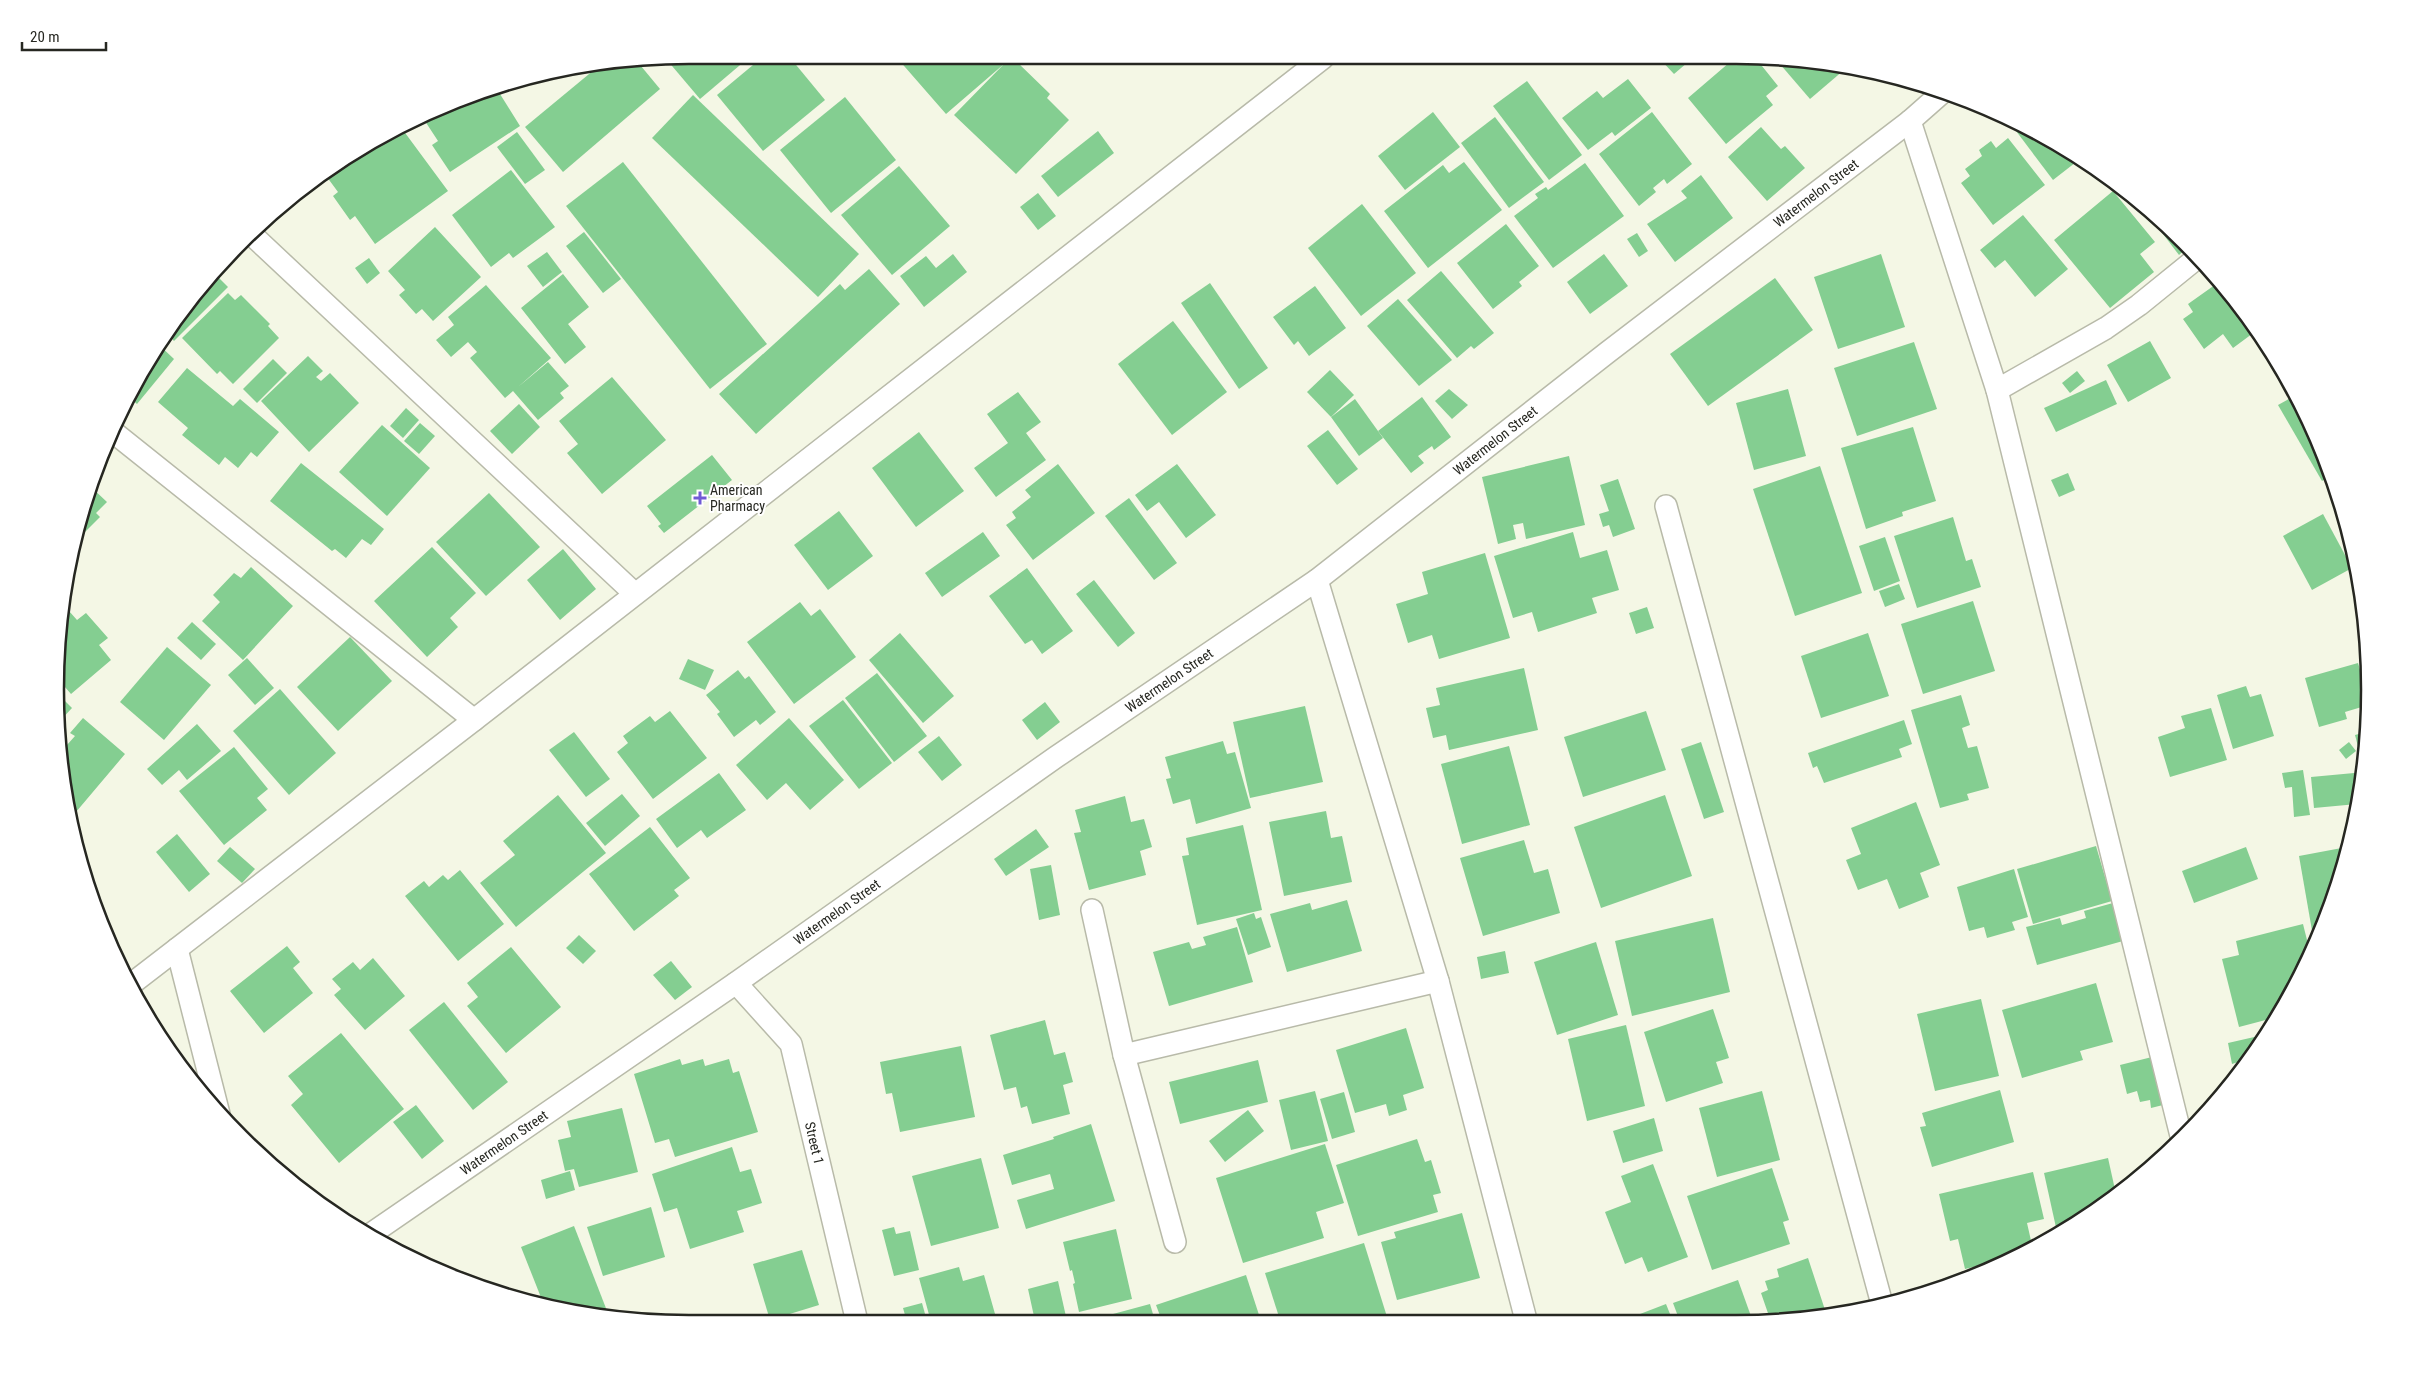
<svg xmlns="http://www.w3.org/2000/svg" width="2425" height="1379" font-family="'Roboto Condensed',sans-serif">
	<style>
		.building { fill: #84ce91 }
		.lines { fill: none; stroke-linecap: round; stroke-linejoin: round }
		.street-casing { stroke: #b8baa9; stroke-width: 24 }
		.street { stroke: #fff; stroke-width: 21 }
		.poi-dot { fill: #705bd5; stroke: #fff; stroke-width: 2 }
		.labels { text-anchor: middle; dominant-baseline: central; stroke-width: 4; stroke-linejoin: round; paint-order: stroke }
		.street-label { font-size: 14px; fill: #262721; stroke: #fff }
		.poi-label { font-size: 14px; fill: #262721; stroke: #fff; text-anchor: start }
		.rim { fill: none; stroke: #262721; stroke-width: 2.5 }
	</style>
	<rect width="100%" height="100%" fill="#f4f7e5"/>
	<!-- building -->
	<g class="building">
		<path d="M1737,56H1754L1778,86L1766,96L1773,105L1726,144L1688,98Z"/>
		<path d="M1773,56H1777L1844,70L1810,99Z"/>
		<path d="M1658,57H1694L1674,74Z"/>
		<path d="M898,59H1004L1006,61L1014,59L1050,94L1047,98L1069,120L1016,174L954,115L1004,64L946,114Z"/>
		<path d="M606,60H636L660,89L563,172L525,127Z"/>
		<path d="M667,60H746L700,99Z"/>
		<path d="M759,60H792L825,100L763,151L717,95Z"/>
		<path d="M1628,79L1651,108L1615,136L1612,132L1588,150L1562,118L1597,91L1603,98Z"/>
		<path d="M1527,81L1582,155L1549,180L1493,106Z"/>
		<path d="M495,86L520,126L450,172L432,145L438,141L421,115Z"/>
		<path d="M693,95L859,254L818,297L652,138Z"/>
		<path d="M845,97L896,160L831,213L780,150Z"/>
		<path d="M1433,112L1460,147L1405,190L1378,156Z"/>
		<path d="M1652,112L1692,164L1667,184L1664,179L1653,188L1656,192L1639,206L1599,154Z"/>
		<path d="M1495,117L1544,182L1509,208L1461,143Z"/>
		<path d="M2012,122L2053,140L2080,159L2053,180L2010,123Z"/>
		<path d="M400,126L448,191L375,244L355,216L350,220L333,196L338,192L324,173Z"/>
		<path d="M1761,127L1781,149L1785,146L1805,168L1767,201L1728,157Z"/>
		<path d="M1098,131L1114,153L1058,197L1041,176Z"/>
		<path d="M517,132L545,170L525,184L497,147Z"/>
		<path d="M2008,138L2045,185L1993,225L1961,183L1970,176L1965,169L1982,156L1979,150L1991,141L1996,148Z"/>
		<path d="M623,162L767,344L710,389L566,206Z"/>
		<path d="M1464,162L1502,210L1428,268L1384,211L1443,165L1449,173Z"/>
		<path d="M1585,163L1624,216L1553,268L1514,216L1538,198L1535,194L1546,187L1548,190Z"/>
		<path d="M899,166L950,226L892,275L841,215Z"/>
		<path d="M511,170L555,227L513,258L509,253L491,267L452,215Z"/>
		<path d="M1701,175L1733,218L1675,262L1647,224L1687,198L1681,191Z"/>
		<path d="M2113,191L2155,242L2140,254L2154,272L2110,308L2054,240Z"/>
		<path d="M1038,193L1056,216L1038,230L1020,207Z"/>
		<path d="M1362,204L1416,273L1361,316L1308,248Z"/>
		<path d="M2150,210L2154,213L2187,248L2179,255L2147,213Z"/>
		<path d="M2023,215L2068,269L2035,297L2005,260L1995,268L1980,250Z"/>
		<path d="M1506,224L1539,266L1519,282L1522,286L1493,309L1457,263Z"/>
		<path d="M435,227L481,277L433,321L422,309L416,314L399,295L405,290L388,271Z"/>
		<path d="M584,232L621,279L603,293L566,246Z"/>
		<path d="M1637,233L1648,251L1639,257L1627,239Z"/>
		<path d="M547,252L562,272L543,287L527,266Z"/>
		<path d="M953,254L967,272L924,307L900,276L926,256L936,268Z"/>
		<path d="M1604,254L1628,286L1590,314L1567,282Z"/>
		<path d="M1881,254L1905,327L1838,349L1814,277Z"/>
		<path d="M369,258L380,273L367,284L355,268Z"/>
		<path d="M869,269L900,304L756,434L719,394L840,284L845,290Z"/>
		<path d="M1441,271L1494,333L1474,349L1471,346L1457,358L1407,300Z"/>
		<path d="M214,273L228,287L174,341L166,332Z"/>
		<path d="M563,274L589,307L568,324L586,347L565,364L521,308Z"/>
		<path d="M1775,278L1813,330L1708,406L1670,354Z"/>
		<path d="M2219,282L2239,303L2256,331L2233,348L2223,334L2204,349L2183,319L2193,312L2188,304Z"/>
		<path d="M1210,283L1268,368L1239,389L1181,303Z"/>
		<path d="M486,285L551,358L518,387L548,362L569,386L560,393L564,398L538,420L513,391L505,398L470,358L477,352L468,342L451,357L436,340L454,325L448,317Z"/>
		<path d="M1315,286L1346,328L1309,356L1298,341L1294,345L1273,317Z"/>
		<path d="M228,293L235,300L241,295L270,324L268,326L279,338L233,384L220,371L217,374L182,338Z"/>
		<path d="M1398,299L1452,360L1419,386L1367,326Z"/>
		<path d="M1173,321L1227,392L1172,435L1118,364Z"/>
		<path d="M2150,341L2171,378L2128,402L2107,365Z"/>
		<path d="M1914,342L1937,409L1857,436L1834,368Z"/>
		<path d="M158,344L174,359L137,404L128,396Z"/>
		<path d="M308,356L323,371L316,377L321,381L330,373L359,403L309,452L261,401Z"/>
		<path d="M273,359L287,373L257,403L243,389Z"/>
		<path d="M187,368L233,406L240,399L279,432L257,457L251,452L238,468L225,457L219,465L182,435L188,428L158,402Z"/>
		<path d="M1330,370L1354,395L1331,417L1307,392Z"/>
		<path d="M2077,371L2085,381L2070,393L2062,383Z"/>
		<path d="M612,377L666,440L602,494L567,453L578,444L559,421Z"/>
		<path d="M2106,380L2117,404L2056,432L2044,408Z"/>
		<path d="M1449,389L1468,405L1452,419L1435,401Z"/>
		<path d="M1788,389L1806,456L1754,470L1736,403Z"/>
		<path d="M1018,392L1041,422L1026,433L1046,460L996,497L974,468L1008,443L987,414Z"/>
		<path d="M2296,395L2305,409L2330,476L2322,481L2278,405Z"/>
		<path d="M1422,397L1451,437L1434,450L1432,446L1418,456L1424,463L1411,473L1378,431Z"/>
		<path d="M1355,399L1383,438L1359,456L1331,417Z"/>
		<path d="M519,404L540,427L512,454L490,431Z"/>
		<path d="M406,408L419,420L403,438L390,426Z"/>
		<path d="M420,423L435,436L419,454L404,441Z"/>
		<path d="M382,425L430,468L387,516L339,472Z"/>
		<path d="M1913,427L1936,501L1902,512L1903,516L1866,529L1841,448Z"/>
		<path d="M1328,430L1358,469L1337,485L1307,446Z"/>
		<path d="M919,432L964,491L916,527L872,468Z"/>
		<path d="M712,455L732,480L664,533L658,526L661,524L647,506Z"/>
		<path d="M1569,456L1585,525L1526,539L1523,523L1513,525L1516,539L1498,544L1482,477Z"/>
		<path d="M301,463L384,529L371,545L362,539L346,558L335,549L332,551L270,501Z"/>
		<path d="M1058,464L1095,513L1033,560L1006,525L1016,518L1012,512L1031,497L1025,490Z"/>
		<path d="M1177,464L1216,515L1186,538L1159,502L1147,511L1135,495Z"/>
		<path d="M1820,466L1862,593L1795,616L1753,489Z"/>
		<path d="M2068,473L2075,490L2059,497L2051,480Z"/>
		<path d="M1618,479L1635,529L1613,537L1609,525L1603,527L1599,514L1609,511L1600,485Z"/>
		<path d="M91,487L107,502L96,513L100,517L73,544L77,525Z"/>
		<path d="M489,493L540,547L486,596L436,542Z"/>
		<path d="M1129,498L1177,563L1154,580L1105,516Z"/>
		<path d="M839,511L873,556L828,590L794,545Z"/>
		<path d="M2323,514L2352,568L2312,590L2283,536Z"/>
		<path d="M1953,517L1966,561L1972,559L1981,587L1917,608L1894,536Z"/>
		<path d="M2346,520L2348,526L2351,542L2340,524Z"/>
		<path d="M983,532L1000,556L942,597L925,573Z"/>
		<path d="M1573,532L1580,558L1607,550L1619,590L1592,598L1597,613L1538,632L1532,612L1513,618L1494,556Z"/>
		<path d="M1885,537L1900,581L1874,591L1859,546Z"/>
		<path d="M432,547L476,593L450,618L458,627L427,657L374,601Z"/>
		<path d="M563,549L596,589L560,620L527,580Z"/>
		<path d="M1485,553L1510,638L1439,659L1432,635L1408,643L1396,604L1428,594L1422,572Z"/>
		<path d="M251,567L293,606L243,660L202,621L220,602L213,595L234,573L241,578Z"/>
		<path d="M1027,568L1073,631L1042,654L1032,640L1025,644L989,596Z"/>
		<path d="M1094,580L1135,633L1118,647L1076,594Z"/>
		<path d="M1899,584L1905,599L1885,607L1879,591Z"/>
		<path d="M1973,601L1995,671L1923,694L1901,624Z"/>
		<path d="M61,602L77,620L86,613L108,638L99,645L111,660L71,694L58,679Z"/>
		<path d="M800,602L811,616L820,609L856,657L794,704L747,642Z"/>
		<path d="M1647,607L1654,628L1636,634L1629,613Z"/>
		<path d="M192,622L216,644L201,660L177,638Z"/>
		<path d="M900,633L954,696L923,723L869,660Z"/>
		<path d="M1868,633L1889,696L1821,718L1801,656Z"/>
		<path d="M350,637L392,681L338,731L297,687Z"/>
		<path d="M167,647L211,685L164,740L120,702Z"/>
		<path d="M247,658L274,688L255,705L228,675Z"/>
		<path d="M688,659L714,670L705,690L679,679Z"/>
		<path d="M2358,663L2367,692V695L2362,696L2365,706L2345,712L2347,719L2319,727L2305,678Z"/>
		<path d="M1524,668L1538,730L1449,750L1446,735L1433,738L1426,708L1440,705L1436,688Z"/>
		<path d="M738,670L745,679L749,676L776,712L760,725L756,720L734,737L717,714L720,712L706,695Z"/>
		<path d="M877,673L927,736L894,762L845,698Z"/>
		<path d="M2246,686L2250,697L2261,694L2274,736L2233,749L2217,695Z"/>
		<path d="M280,689L336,753L289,795L233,731Z"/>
		<path d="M58,694L72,708L57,724Z"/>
		<path d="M1961,695L1970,725L1962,728L1968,748L1977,746L1989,788L1967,794L1969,800L1940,808L1911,710Z"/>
		<path d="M843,700L892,763L859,789L809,726Z"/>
		<path d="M1045,702L1060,722L1037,740L1022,720Z"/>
		<path d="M1305,706L1323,782L1250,798L1233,722Z"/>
		<path d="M2211,708L2227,760L2170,777L2158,737L2185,728L2181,716Z"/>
		<path d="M670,711L707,758L653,799L617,752L628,743L623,736L650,716L655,722Z"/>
		<path d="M1646,711L1666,770L1583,797L1564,737Z"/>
		<path d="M83,718L125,754L76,812L66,803L59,754L75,736L70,733Z"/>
		<path d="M789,718L844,780L810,810L786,783L767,800L736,765Z"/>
		<path d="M1904,720L1912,744L1899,749L1902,757L1824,783L1817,766L1813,768L1808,753Z"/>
		<path d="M197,724L221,751L187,780L179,770L162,785L147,769Z"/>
		<path d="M574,732L610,779L586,797L549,750Z"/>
		<path d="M2366,732L2365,757L2361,758L2355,735Z"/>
		<path d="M939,736L962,765L942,781L918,752Z"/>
		<path d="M1223,741L1227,754L1235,752L1251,808L1196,824L1190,799L1173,804L1166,779L1171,778L1165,757Z"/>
		<path d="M1701,742L1724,812L1704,819L1681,749Z"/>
		<path d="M2349,742L2356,751L2346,759L2339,750Z"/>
		<path d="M1509,746L1530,825L1462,844L1441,764Z"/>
		<path d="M234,747L268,789L257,798L267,810L224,845L179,791Z"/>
		<path d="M2303,770L2310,815L2294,817L2292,787L2285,788L2282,773Z"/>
		<path d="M2365,772L2357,804L2314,808L2311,777Z"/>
		<path d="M719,773L746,810L707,838L701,830L677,848L656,819Z"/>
		<path d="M622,794L640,816L605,846L586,823Z"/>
		<path d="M558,795L606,853L516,927L480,883L515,855L503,841Z"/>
		<path d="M1665,795L1692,876L1601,908L1574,827Z"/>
		<path d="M1125,796L1131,822L1144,819L1152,847L1140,851L1146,875L1089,890L1074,833L1081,832L1075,810Z"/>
		<path d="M1916,802L1940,865L1920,873L1929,897L1899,909L1887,879L1858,890L1846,860L1861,854L1851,828Z"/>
		<path d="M1326,811L1331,838L1342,836L1352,882L1284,896L1269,822Z"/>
		<path d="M1243,825L1262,910L1197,925L1182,856L1189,855L1186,838Z"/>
		<path d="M650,827L690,878L674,890L679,896L634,931L589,874Z"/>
		<path d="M1036,829L1049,847L1006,876L994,859Z"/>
		<path d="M177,834L210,874L189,892L156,852Z"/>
		<path d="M1524,840L1534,873L1548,869L1560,913L1483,936L1460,858Z"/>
		<path d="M2096,846L2112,901L2033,924L2017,869Z"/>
		<path d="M230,847L255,869L242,883L217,861Z"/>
		<path d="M2246,847L2258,879L2194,903L2182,871Z"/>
		<path d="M2347,847L2336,894L2314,942L2299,856Z"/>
		<path d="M1051,865L1060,915L1039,920L1030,869Z"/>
		<path d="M2014,869L2028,917L2012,922L2015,930L1987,938L1984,927L1969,931L1957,887Z"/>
		<path d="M460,870L504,924L458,961L405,896L424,881L429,887L443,875L448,880Z"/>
		<path d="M1347,900L1362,951L1287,972L1270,914L1310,903L1312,910Z"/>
		<path d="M2113,903L2123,941L2037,965L2026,927L2060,918L2062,925L2086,918L2084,911Z"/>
		<path d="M1254,913L1256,919L1261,917L1271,947L1248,955L1236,919Z"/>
		<path d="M1713,918L1730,992L1632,1016L1615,941Z"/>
		<path d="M2303,924L2310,952L2285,1007L2277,1017L2239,1027L2222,959L2239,955L2236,941Z"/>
		<path d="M1237,927L1253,982L1169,1006L1153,952L1189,942L1192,949L1206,945L1203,937Z"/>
		<path d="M579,935L596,951L583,964L566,948Z"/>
		<path d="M1596,942L1618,1015L1557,1035L1534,962Z"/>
		<path d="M287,946L300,962L293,968L313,993L264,1033L230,991Z"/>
		<path d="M511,947L561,1007L506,1053L467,1006L478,997L467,983Z"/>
		<path d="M1505,951L1509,973L1481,979L1477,957Z"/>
		<path d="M373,958L405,996L365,1030L334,995L341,989L332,979L353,962L360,970Z"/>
		<path d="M671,961L692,987L675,1000L653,975Z"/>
		<path d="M2096,983L2113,1042L2080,1051L2083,1060L2022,1078L2002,1010Z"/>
		<path d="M1981,999L1999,1076L1935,1091L1917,1014Z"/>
		<path d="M444,1002L508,1082L473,1110L409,1030Z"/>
		<path d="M1713,1009L1729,1058L1716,1062L1723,1083L1666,1102L1644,1032Z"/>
		<path d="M1045,1020L1054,1055L1065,1052L1073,1082L1063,1085L1070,1114L1032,1124L1027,1106L1021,1108L1016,1087L1004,1090L990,1035Z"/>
		<path d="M1626,1025L1645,1106L1587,1121L1568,1039Z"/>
		<path d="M1406,1028L1424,1088L1403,1095L1407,1110L1389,1116L1386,1104L1355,1113L1336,1050Z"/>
		<path d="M341,1033L404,1109L339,1163L291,1105L303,1094L288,1076Z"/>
		<path d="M2263,1035L2242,1063L2241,1061L2232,1064L2228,1043Z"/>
		<path d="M961,1046L975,1117L900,1132L892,1093L886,1094L880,1062Z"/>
		<path d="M2152,1057L2163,1105L2151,1108L2150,1100L2140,1102L2137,1091L2127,1094L2120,1065Z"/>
		<path d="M680,1059L682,1065L703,1059L705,1066L729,1059L733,1073L739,1071L758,1132L675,1157L669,1139L655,1143L634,1074Z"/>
		<path d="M1258,1060L1268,1102L1180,1124L1169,1082Z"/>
		<path d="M2000,1090L2014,1142L1932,1167L1920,1127L1926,1126L1922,1113Z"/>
		<path d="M1315,1091L1328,1141L1291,1150L1279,1100Z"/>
		<path d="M1762,1091L1780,1160L1717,1177L1699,1108Z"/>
		<path d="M1344,1092L1355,1132L1332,1139L1320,1099Z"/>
		<path d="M416,1105L444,1141L422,1159L393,1122Z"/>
		<path d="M622,1108L638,1172L579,1187L574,1169L565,1171L558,1140L571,1137L567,1121Z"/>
		<path d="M1248,1110L1264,1131L1225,1162L1209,1141Z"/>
		<path d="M1654,1118L1663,1151L1623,1163L1613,1131Z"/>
		<path d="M1091,1124L1115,1201L1026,1229L1017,1200L1054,1189L1050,1174L1012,1185L1003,1155L1054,1139L1053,1137Z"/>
		<path d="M1417,1139L1425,1162L1431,1160L1441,1193L1433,1195L1438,1212L1358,1236L1336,1165Z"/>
		<path d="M1325,1144L1344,1203L1316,1212L1324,1238L1243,1263L1216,1178Z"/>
		<path d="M732,1147L740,1172L751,1169L762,1203L737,1211L744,1232L690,1249L677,1208L664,1212L652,1174Z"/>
		<path d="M981,1158L999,1228L931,1246L912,1176Z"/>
		<path d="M2108,1158L2116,1194L2088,1217L2057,1232L2044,1173Z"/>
		<path d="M1653,1164L1688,1257L1648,1272L1642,1257L1625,1264L1605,1212L1631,1202L1621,1176Z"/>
		<path d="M1772,1168L1789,1220L1783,1222L1790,1244L1712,1270L1687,1196Z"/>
		<path d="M570,1171L575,1190L546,1199L541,1180Z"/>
		<path d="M2033,1172L2044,1219L2027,1223L2032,1245L1999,1261L1965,1269L1958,1239L1950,1241L1939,1194Z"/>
		<path d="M651,1207L665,1257L603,1276L587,1227Z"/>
		<path d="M1462,1213L1480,1278L1397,1300L1381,1242L1396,1238L1394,1232Z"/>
		<path d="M574,1226L609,1316L544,1305L521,1247Z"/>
		<path d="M894,1227L896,1234L910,1231L919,1270L894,1276L882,1230Z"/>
		<path d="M1116,1229L1132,1299L1079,1312L1073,1284L1075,1283L1072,1270L1070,1271L1063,1242Z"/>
		<path d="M1364,1243L1388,1320H1280L1265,1273Z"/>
		<path d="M802,1250L819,1305L770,1320L753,1264Z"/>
		<path d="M1808,1258L1827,1316L1818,1319H1770L1761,1293L1768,1290L1765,1281L1779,1277L1777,1269Z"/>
		<path d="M959,1267L963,1281L984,1275L997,1321L931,1322L919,1278Z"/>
		<path d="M1246,1275L1261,1321H1162L1156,1305Z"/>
		<path d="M1738,1280L1752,1319H1679L1673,1303Z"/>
		<path d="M1058,1281L1067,1321H1035L1028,1289Z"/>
		<path d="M922,1303L927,1321L907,1322L903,1308Z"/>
		<path d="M1150,1304L1155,1321H1115L1113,1314Z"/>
		<path d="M1666,1304L1672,1319H1627Z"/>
	</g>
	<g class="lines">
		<!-- street casing -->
		<g class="street-casing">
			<g id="street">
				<path d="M1910,121L1997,390L2182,1140"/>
				<path d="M250,233L634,593"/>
				<path d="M1997,390L2106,328L2139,305L2197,258"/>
				<path d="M112,431L474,720"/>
				<path d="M1666,506L1882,1304"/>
				<path d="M1317,580L1438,981L1526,1320"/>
				<path d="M1092,910L1124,1055L1175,1242"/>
				<path d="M177,949L219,1114"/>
				<path id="s1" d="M736,983L791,1044L857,1322"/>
				<path d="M130,985L474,720L1323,58"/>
				<path d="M1124,1055L1438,981"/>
				<path id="s2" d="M368,1236L736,983L1056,757L1317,580L1608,352L1910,121L1944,91"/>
			</g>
		</g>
		<!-- street -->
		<use href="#street" class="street"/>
	</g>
	<!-- markers -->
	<path class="poi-dot" d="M697.5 490.5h5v5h5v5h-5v5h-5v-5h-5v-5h5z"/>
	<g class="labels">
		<!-- street labels -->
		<g class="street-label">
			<text stroke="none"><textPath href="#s2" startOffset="1785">Watermelon Street</textPath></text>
			<text stroke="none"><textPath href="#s2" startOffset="1380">Watermelon Street</textPath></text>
			<text stroke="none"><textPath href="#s2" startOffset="975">Watermelon Street</textPath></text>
			<text stroke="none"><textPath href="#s2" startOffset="570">Watermelon Street</textPath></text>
			<text stroke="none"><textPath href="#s2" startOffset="165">Watermelon Street</textPath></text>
			<text stroke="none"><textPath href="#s1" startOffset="184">Street 1</textPath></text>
		</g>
		<!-- poi labels -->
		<g class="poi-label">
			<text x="710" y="490">American<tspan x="710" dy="16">Pharmacy</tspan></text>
		</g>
	</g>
	<!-- crop -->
	<path d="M0 0H2425V1379H0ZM689 64H1736A625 625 0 0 1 2361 689V690A625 625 0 0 1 1736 1315H689A625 625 0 0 1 64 690V689A625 625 0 0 1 689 64Z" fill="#fff" fill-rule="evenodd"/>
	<path class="rim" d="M689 64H1736A625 625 0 0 1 2361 689V690A625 625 0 0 1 1736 1315H689A625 625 0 0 1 64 690V689A625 625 0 0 1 689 64Z"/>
	<!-- scale -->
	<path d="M22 42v8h84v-8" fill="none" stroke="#262721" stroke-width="2.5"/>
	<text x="30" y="42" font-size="15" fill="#262721" stroke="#ffffff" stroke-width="4" paint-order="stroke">20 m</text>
</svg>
